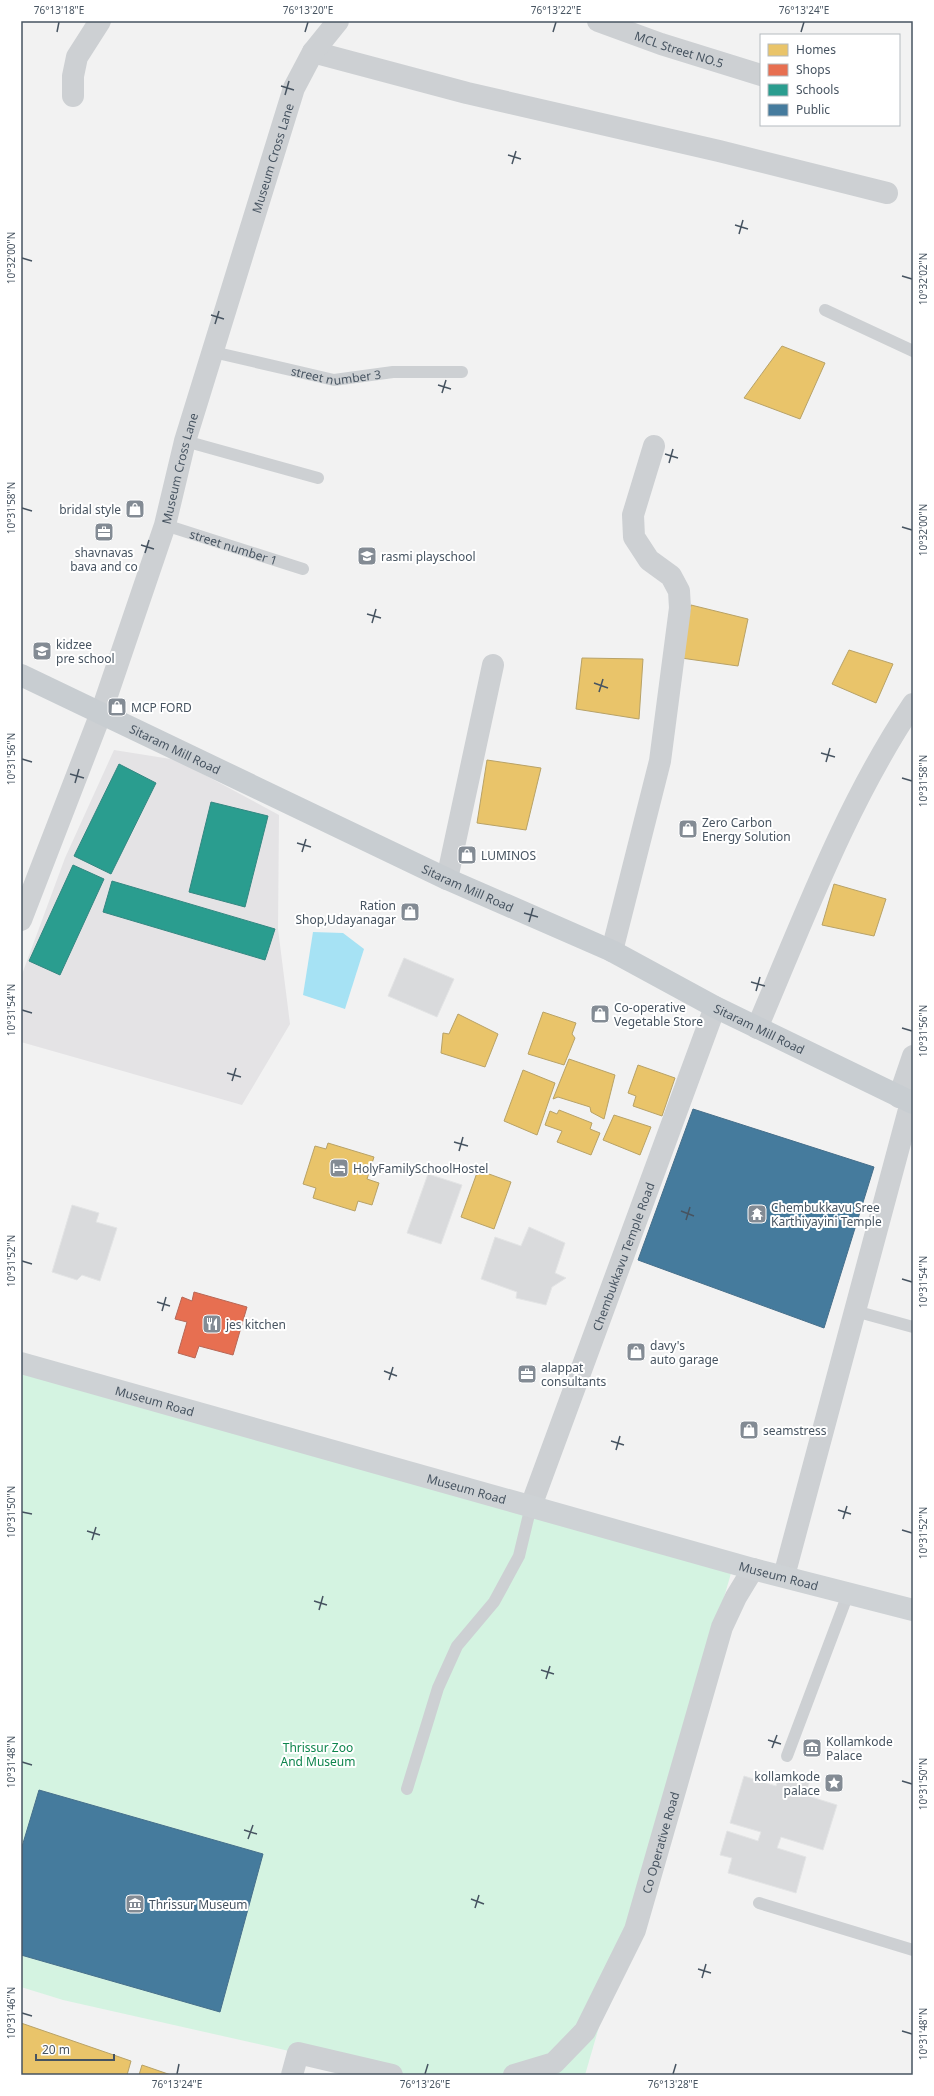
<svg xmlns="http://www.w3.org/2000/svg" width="934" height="2096" font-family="'Noto Sans',sans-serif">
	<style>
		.education { fill: #e4e3e5 }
		.green { fill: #d4f3e1 }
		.water { fill: #a6e2f4 }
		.homes { fill: #e9c46a; stroke: #b8a267 }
		.shops { fill: #e76f51; stroke: #b76756 }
		.schools { fill: #2a9d8f; stroke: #338781 }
		.public { fill: #457b9d; stroke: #466f8b }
		.building { fill: #d9dadc; stroke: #e3e4e5 }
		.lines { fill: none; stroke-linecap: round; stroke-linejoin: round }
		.service { stroke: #cdd0d3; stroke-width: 12 }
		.minor { stroke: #cdd0d3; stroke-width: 22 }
		.secondary { stroke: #ced2d5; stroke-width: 22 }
		.primary { stroke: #c8cdd1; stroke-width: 22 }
		.ticks { fill: none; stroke: #475461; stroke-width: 1.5 }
		.labels { text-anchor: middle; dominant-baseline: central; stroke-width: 4; stroke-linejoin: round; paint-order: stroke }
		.street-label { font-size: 12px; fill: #475461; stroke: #fff }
		.poi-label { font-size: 12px; fill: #475461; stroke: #fff; text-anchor: start }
		.park-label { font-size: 12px; fill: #0e854d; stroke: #fff }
		.neatline { fill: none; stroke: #475461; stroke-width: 1.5 }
		.ticks-label { font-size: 10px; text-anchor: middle; fill: #475461 }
	</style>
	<rect width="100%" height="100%" fill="#f2f2f2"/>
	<!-- education -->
	<path class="education" d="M114,750L177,760L279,815L278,929L290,1024L242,1105L21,1042V977L65,858Z"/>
	<!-- green -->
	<path class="green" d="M21,1363L734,1563L585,2075H361L298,2053L63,2000L21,1987Z"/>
	<!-- water -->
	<path class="water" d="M313,932L343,933L364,949L345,1009L303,995Z"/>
	<!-- homes -->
	<g class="homes">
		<path d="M782,346L825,363L800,419L744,398Z"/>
		<path d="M691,605L748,619L738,666L681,658Z"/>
		<path d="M849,650L893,664L876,703L832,684Z"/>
		<path d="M582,658L643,659L639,719L576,709Z"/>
		<path d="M487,760L541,768L526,830L477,823Z"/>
		<path d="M834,884L886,899L874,936L822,925Z"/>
		<path d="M543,1012L576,1023L572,1034L575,1038L564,1065L528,1054Z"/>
		<path d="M458,1014L498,1034L485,1067L441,1053L443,1033L449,1034Z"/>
		<path d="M569,1059L615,1075L604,1119L591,1112L590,1107L558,1097L553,1099Z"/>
		<path d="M638,1065L675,1078L662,1116L633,1106L636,1096L628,1093Z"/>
		<path d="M523,1070L555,1083L537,1135L504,1121Z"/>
		<path d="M559,1110L592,1123L590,1129L600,1133L591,1155L557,1142L562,1131L545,1125L550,1111L557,1114Z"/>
		<path d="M614,1115L651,1127L640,1155L603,1140Z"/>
		<path d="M328,1143L374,1157L367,1179L379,1183L372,1205L358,1201L355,1211L313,1198L316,1188L303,1184L315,1146L326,1149Z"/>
		<path d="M478,1170L511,1182L494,1229L461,1217Z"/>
		<path d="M21,2023L131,2061L127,2075H21Z"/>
		<path d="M142,2065L171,2075H139Z"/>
	</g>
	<!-- shops -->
	<path class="shops" d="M194,1292L247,1307L233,1355L199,1346L195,1358L178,1353L187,1322L175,1319L182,1297L192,1301Z"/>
	<!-- schools -->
	<g class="schools">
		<path d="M119,764L156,783L111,874L74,856Z"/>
		<path d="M211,802L268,816L245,907L189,892Z"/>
		<path d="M73,865L104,879L60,975L29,961Z"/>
		<path d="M112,881L275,929L265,960L103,912Z"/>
	</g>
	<!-- public -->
	<g class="public">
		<path d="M693,1109L874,1167L824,1328L638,1260Z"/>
		<path d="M39,1790L263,1854L220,2012L21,1955V1850Z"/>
	</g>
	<!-- building -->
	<g class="building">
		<path d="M404,958L454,979L437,1017L388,996Z"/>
		<path d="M428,1174L462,1185L441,1244L407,1233Z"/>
		<path d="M72,1205L99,1213L96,1222L117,1228L100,1281L82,1275L77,1280L52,1272Z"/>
		<path d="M529,1227L565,1243L555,1273L566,1278L552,1287L546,1305L516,1298L517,1292L481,1279L495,1237L521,1246Z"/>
		<path d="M780,1774L809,1783L805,1795L837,1805L823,1850L781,1837L777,1848L806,1857L796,1893L728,1873L732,1858L720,1855L727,1831L758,1841L761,1832L730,1823L744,1776L776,1786Z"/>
	</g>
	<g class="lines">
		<!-- service -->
		<g class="service">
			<path d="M825,310L913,351"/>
			<path id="s1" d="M213,352L334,380L393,372H462"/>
			<path d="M185,441L318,478"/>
			<path id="s2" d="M165,525L303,569"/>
			<path d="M855,1311L913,1327"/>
			<path d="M787,1756L848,1594"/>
			<path d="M407,1789L438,1688L457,1646L494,1602L519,1556L531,1506"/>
			<path d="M759,1903L913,1950"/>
		</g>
		<!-- minor -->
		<g class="minor">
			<path id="s3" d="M598,21L661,44L761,75"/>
			<path d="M313,52L467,93L719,151L887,193"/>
			<path d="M73,96V76L77,57L100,21"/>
			<path d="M447,879L493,665"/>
			<path id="s4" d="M21,920L101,713L165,525L185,441L294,88L313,52L338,21"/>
			<path d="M612,951L660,761L680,608L679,591L671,576L649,560L634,537L633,515L654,446"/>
			<path d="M757,1028C804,918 846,804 913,704"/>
			<path d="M899,1097L913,1056"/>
			<path id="s5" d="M531,1506L715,1007"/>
			<path d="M784,1576L911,1102"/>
			<path d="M292,2075L298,2053L392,2075"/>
			<path id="s6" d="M514,2075L554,2063L585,2031L635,1930L722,1627L736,1597L753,1569"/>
		</g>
		<!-- secondary -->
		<path class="secondary" id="s7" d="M21,1363L753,1569L913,1610"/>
		<!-- primary -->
		<path class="primary" id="s8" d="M21,675L447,879L612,951L715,1007L913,1103"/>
	</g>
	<!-- ticks -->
	<path class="ticks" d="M57,32L59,22M305,32L308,22M553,32L556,22M801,32L804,22M281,86L294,90M285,95L289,81M508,155L521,159M512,164L516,151M735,225L748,229M739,234L743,220M22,258L32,261M902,276L912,279M211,315L224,319M215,324L219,311M438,385L451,389M442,393L446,380M665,454L678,458M669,463L673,449M22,508L32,511M902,527L912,530M141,545L154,549M145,553L149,540M367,614L381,618M372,623L376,609M594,683L608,688M599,692L603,679M821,753L835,757M22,759L32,762M826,762L830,748M70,774L84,778M902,778L912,781M75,783L79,769M297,843L311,847M302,852L306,839M524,913L538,917M529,922L533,908M751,982L765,986M756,991L760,977M22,1010L32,1013M902,1028L912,1031M227,1073L241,1077M232,1081L236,1068M454,1142L468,1146M459,1151L463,1137M681,1211L694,1216M686,1220L690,1207M22,1261L32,1264M902,1279L912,1282M157,1302L170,1306M162,1311L166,1297M384,1371L397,1376M389,1380L393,1367M611,1441L624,1445M616,1450L620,1436M838,1510L851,1514M22,1512L32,1514M843,1519L847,1506M902,1530L912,1533M87,1531L100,1535M92,1540L96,1527M314,1601L327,1605M319,1610L323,1596M541,1670L554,1674M546,1679L550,1666M768,1740L781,1744M772,1748L777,1735M22,1762L32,1765M902,1781L912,1784M244,1830L257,1834M248,1839L253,1825M471,1899L484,1904M475,1908L479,1895M698,1969L711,1973M702,1978L706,1964M22,2013L32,2016M902,2031L912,2034M177,2074L179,2064M425,2074L428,2064M673,2074L676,2064"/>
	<!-- icons -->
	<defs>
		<g id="shop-square" transform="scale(1)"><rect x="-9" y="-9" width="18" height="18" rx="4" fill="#838b94" stroke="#fff"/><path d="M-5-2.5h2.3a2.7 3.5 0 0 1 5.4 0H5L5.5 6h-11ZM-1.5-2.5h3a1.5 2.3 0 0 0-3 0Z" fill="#fff"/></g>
		<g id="office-square" transform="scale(1)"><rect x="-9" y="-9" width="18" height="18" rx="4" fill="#838b94" stroke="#fff"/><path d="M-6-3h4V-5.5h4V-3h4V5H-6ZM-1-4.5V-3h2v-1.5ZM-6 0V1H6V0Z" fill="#fff"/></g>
		<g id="school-square" transform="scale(1)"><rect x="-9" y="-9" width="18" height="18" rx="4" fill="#838b94" stroke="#fff"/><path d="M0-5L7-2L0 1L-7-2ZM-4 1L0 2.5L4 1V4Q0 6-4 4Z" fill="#fff"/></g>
		<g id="hotel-square" transform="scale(1)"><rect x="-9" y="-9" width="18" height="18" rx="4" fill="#838b94" stroke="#fff"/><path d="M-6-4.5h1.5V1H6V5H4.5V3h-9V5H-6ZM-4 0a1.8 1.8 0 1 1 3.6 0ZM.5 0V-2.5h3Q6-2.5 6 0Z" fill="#fff"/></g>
		<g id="temple-square" transform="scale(1)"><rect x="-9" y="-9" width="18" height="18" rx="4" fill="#838b94" stroke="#fff"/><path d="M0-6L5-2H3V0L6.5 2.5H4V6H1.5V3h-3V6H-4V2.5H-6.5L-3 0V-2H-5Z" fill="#fff"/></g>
		<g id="restaurant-square" transform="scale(1)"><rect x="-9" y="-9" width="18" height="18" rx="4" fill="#838b94" stroke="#fff"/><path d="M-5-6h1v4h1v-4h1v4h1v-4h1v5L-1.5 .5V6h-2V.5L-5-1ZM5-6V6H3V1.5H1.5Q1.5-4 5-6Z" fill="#fff"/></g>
		<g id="museum-square" transform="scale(1)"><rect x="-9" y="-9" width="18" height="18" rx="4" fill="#838b94" stroke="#fff"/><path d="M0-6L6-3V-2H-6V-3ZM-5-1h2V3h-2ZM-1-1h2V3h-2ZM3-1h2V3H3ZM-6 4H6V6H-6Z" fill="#fff"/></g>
		<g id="sight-square" transform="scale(1)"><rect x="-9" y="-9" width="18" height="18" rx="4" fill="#838b94" stroke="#fff"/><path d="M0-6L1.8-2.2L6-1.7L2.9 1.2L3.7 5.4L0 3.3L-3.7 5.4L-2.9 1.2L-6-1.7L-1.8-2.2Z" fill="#fff"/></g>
	</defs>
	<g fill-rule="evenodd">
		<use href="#shop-square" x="135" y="509"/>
		<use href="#office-square" x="104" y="532"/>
		<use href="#school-square" x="367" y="556"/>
		<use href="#school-square" x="42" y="651"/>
		<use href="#shop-square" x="117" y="707"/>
		<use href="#shop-square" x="688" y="829"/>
		<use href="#shop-square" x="467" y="855"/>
		<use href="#shop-square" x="410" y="912"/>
		<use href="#shop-square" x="600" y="1014"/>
		<use href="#hotel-square" x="339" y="1168"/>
		<use href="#temple-square" x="757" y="1214"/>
		<use href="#restaurant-square" x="212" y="1324"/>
		<use href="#shop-square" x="636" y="1352"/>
		<use href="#office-square" x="527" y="1374"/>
		<use href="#shop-square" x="749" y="1430"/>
		<use href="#museum-square" x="812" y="1748"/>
		<use href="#sight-square" x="834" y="1783"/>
		<use href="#museum-square" x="135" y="1904"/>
	</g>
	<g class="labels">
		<!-- street labels -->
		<g class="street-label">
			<text stroke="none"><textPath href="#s3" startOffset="86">MCL Street NO.5</textPath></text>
			<text stroke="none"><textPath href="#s4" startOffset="803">Museum Cross Lane</textPath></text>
			<text stroke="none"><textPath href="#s1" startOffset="126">street number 3</textPath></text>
			<text stroke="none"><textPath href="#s4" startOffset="479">Museum Cross Lane</textPath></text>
			<text stroke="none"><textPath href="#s2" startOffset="72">street number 1</textPath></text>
			<text stroke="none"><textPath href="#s8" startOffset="171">Sitaram Mill Road</textPath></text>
			<text stroke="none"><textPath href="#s8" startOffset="495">Sitaram Mill Road</textPath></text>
			<text stroke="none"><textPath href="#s8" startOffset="819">Sitaram Mill Road</textPath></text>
			<text stroke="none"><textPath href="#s5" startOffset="266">Chembukkavu Temple Road</textPath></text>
			<text stroke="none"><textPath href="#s7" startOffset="139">Museum Road</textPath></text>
			<text stroke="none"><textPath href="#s7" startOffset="463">Museum Road</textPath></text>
			<text stroke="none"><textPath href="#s7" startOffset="787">Museum Road</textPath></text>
			<text stroke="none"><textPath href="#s6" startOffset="290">Co Operative Road</textPath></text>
		</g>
		<!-- poi labels -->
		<g class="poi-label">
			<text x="121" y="509" text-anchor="end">bridal style</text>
			<text x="104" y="552" text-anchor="middle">shavnavas<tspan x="104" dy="14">bava and co</tspan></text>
			<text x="381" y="556">rasmi playschool</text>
			<text x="56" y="644">kidzee<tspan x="56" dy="14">pre school</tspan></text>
			<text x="131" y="707">MCP FORD</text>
			<text x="702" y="822">Zero Carbon<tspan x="702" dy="14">Energy Solution</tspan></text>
			<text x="481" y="855">LUMINOS</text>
			<text x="396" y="905" text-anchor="end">Ration<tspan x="396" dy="14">Shop,Udayanagar</tspan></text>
			<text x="614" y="1007">Co-operative<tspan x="614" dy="14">Vegetable Store</tspan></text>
			<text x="353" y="1168">HolyFamilySchoolHostel</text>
			<text x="771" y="1207">Chembukkavu Sree<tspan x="771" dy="14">Karthiyayini Temple</tspan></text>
			<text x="226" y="1324">jes kitchen</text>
			<text x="650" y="1345">davy's<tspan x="650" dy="14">auto garage</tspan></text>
			<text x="541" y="1367">alappat<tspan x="541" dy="14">consultants</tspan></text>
			<text x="763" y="1430">seamstress</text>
			<text x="826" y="1741">Kollamkode<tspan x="826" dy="14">Palace</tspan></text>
			<text x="820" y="1776" text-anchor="end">kollamkode<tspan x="820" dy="14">palace</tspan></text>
			<text x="149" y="1904">Thrissur Museum</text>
		</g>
		<!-- park labels -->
		<g class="park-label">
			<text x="318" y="1747">Thrissur Zoo<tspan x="318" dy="14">And Museum</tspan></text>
		</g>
	</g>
	<!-- border -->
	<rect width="934" height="2096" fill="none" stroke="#ffffff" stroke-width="44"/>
	<!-- legend -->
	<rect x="760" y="34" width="140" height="92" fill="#ffffff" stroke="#b5bbc0"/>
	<rect x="768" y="44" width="20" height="12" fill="#e9c46a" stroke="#b5bbc0"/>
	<text x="796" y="54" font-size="12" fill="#475461">Homes</text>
	<rect x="768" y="64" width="20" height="12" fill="#e76f51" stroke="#b5bbc0"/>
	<text x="796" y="74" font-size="12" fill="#475461">Shops</text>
	<rect x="768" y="84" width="20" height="12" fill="#2a9d8f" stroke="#b5bbc0"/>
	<text x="796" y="94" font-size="12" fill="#475461">Schools</text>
	<rect x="768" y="104" width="20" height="12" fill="#457b9d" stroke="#b5bbc0"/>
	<text x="796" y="114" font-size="12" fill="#475461">Public</text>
	<!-- scale -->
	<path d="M36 2054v6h78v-6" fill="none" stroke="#475461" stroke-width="2"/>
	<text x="42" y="2054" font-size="12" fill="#475461" stroke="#ffffff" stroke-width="3" paint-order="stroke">20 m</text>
	<rect x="22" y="22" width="890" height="2052" class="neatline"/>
	<g class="ticks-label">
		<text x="59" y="14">76°13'18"E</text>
		<text x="308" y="14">76°13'20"E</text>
		<text x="556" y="14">76°13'22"E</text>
		<text x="804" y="14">76°13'24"E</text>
		<text transform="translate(11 258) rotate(-90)" y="4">10°32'00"N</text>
		<text transform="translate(923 279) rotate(-90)" y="4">10°32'02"N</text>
		<text transform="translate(11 508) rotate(-90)" y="4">10°31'58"N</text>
		<text transform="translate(923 530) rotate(-90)" y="4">10°32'00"N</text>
		<text transform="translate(11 759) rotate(-90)" y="4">10°31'56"N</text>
		<text transform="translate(923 781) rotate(-90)" y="4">10°31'58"N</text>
		<text transform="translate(11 1010) rotate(-90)" y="4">10°31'54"N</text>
		<text transform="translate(923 1031) rotate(-90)" y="4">10°31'56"N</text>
		<text transform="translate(11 1261) rotate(-90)" y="4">10°31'52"N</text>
		<text transform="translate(923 1282) rotate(-90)" y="4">10°31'54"N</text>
		<text transform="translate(11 1512) rotate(-90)" y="4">10°31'50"N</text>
		<text transform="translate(923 1533) rotate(-90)" y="4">10°31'52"N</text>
		<text transform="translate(11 1762) rotate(-90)" y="4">10°31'48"N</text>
		<text transform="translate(923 1784) rotate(-90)" y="4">10°31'50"N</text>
		<text transform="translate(11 2013) rotate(-90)" y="4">10°31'46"N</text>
		<text transform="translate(923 2034) rotate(-90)" y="4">10°31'48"N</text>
		<text x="177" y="2088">76°13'24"E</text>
		<text x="425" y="2088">76°13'26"E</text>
		<text x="673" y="2088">76°13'28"E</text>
	</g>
</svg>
